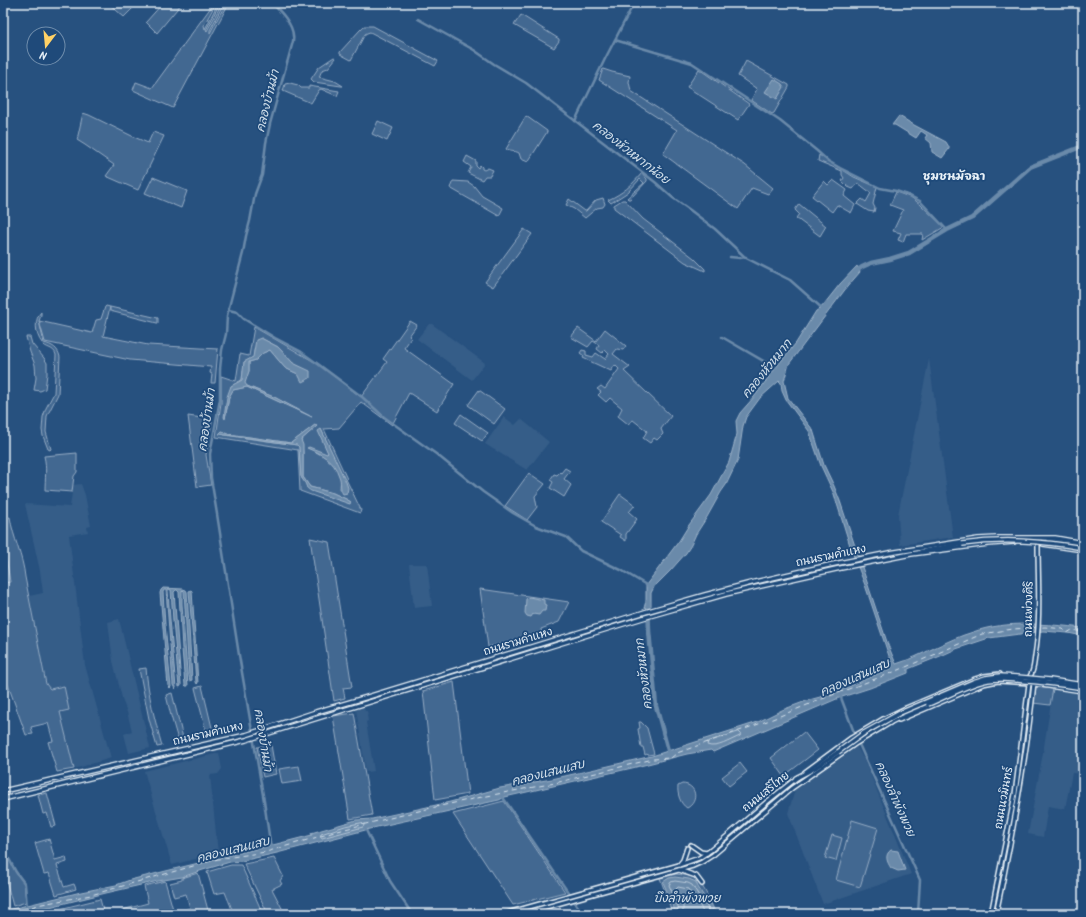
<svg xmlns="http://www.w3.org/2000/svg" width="1086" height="917" font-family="Kalam,'Playpen Sans Thai',sans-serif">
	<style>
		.built { fill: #355d88 }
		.green { fill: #436891; stroke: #96acc4; fill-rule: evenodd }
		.water { fill: #6b8aaa; stroke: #9db3c9 }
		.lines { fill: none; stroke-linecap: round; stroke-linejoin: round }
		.shore { stroke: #b6c8d9; stroke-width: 1 }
		.canal { stroke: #6b8aaa; stroke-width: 2.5 }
		.river { stroke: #6b8aaa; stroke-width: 4.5 }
		.ferry { stroke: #d5e2ec; stroke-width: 1; stroke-dasharray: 5 4; stroke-linecap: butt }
		.secondary-casing { stroke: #e8f1f8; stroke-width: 6 }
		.primary-casing { stroke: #e8f1f8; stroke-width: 6 }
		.secondary { stroke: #1f4a7a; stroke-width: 3 }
		.primary { stroke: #1f4a7a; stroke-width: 3.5 }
		.primary-bridge-casing { stroke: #e8f1f8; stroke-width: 6; stroke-linecap: butt }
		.primary-bridge { stroke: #1f4a7a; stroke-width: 3.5 }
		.labels { text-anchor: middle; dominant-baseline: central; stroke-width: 3.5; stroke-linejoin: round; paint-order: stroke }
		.street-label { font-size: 11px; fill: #e8f1f8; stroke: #1f4a7a }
		.water-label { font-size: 12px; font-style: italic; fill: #d5e2ec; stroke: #1f4a7a }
		.neighbourhood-label { font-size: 12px; font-weight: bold; fill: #e8f1f8; stroke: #1f4a7a }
	</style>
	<rect width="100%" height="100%" fill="#27517f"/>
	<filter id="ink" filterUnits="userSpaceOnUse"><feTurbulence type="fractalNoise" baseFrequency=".025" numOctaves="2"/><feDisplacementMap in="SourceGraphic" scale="8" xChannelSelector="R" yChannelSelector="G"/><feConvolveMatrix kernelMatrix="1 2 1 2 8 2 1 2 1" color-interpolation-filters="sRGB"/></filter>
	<g filter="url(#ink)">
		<!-- built -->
		<g class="built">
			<path d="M429,324H432L485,363L472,380L417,339Z"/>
			<path d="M929,359L953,537L900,545L898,515Z"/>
			<path d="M504,417L515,425L521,419L549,442L527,470L485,444Z"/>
			<path d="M81,484L85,495L91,526L87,527L88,532L69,535L85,665L111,758L74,769L60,712L69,710L64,687L50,689L46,684L29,596L43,593L40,571L25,504L70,507L73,485Z"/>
			<path d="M409,564H427L432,606L414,608Z"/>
			<path d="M119,619L150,748L129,753L124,734L132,731L127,712L123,702L113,661L108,622Z"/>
			<path d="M1053,689L1083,694V774L1072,773L1065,809L1048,806L1043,837L1028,834L1043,753Z"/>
			<path d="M364,708L365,711H367L368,715H367L368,721L366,722L374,771L366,772L356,709Z"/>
			<path d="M857,747L867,766L911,874L823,904L788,813L795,790Z"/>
			<path d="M219,753L222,769L218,774L210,775L218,853L172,865L144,771Z"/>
		</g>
		<!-- green -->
		<g class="green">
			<path d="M108,3H138L124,17Z"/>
			<path d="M163,3H182L157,33L146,22Z"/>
			<path d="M214,3H216L204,25L205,29L218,3H220L206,30L207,31L222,3H224L210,30V33L226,3H229L173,108L133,90L136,82L152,88Z"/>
			<path d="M521,15L559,39V41L554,48L514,25Z"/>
			<path d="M364,26H373L438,61L435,66L370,32L367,33L365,34L351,60L340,54V52L360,30Z"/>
			<path d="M334,57L336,58L328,68L322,70L319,77L335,81L343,86H341L314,82L311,79L319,67Z"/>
			<path d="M746,61L789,85V87L774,113L772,114L751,100L757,89L738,76Z"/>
			<path d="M603,69L612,72L630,76L629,82L631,91L745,165L773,188L768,194L752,188L738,209L663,154L677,130L599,80Z"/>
			<path d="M699,69L749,104L738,120L687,87Z"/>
			<path d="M290,83L298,85L301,88H309V86L339,91L337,96L321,89L319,90L311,103L283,91L285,84Z"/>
			<path d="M83,113L89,115L134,137L148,143L153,132L164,136L138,190L106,176L114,165L85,145L77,140Z"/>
			<path d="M526,116L547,131V132L528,162L521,159L519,153C514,150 511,153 506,149Z"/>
			<path d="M378,121L393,128L387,141L372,134Z"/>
			<path d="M819,155L854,177L877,187L873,204L875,208L874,212L868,211L857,204L862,199L866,202L871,193L858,183L853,189L848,187L842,181L844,178L842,175V171L818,161Z"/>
			<path d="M467,156L476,161V166L478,168L480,165L482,167V169L484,170L488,168L493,170L490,176H485L482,180L468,173L471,167L464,162Z"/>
			<path d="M642,173L647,179V181L630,199H628L627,198L644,183L640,179L628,192L611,203L608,200C623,193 631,186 642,173Z"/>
			<path d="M153,177L187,191L181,208L145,193Z"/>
			<path d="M833,180L847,190L844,196L855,205L851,213L837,205L832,212L812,196L824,181L828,185Z"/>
			<path d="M453,181L468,182L474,186L482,196L503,208L499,216L450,188Z"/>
			<path d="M896,192L912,198L920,204L944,227L922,240L923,234H906L903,242L898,240L901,233L893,231L903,210L890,205Z"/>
			<path d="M603,198L605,204L603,207L597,208L585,218L574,209L566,205L569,199L585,211H586L596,200Z"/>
			<path d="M622,200H625L643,219L694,258L705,269V271L685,262L614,208V205Z"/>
			<path d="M799,204L826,226L820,236L796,218L799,214L795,210Z"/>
			<path d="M524,229L532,234L493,287L485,282Z"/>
			<path d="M106,306L110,307L103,336L148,345L218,349L215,383H211L212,374L210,373L211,367L130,360L45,342L39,321L92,333L96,320L101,319L105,307Z"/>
			<path d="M110,307L158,318V323H157L110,311Z"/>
			<path d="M41,312V315L39,321L44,343C52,345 58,348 60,357L58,394L47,416L46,432L51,449L50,450L48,449L43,436L42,430L43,417L46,408L54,393L56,355C54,347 46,349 42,343C35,334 34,319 41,312Z"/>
			<path d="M410,321L417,325L409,336L411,338L404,348L454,384L437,411L409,393L392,425L361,402L339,428L324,429L347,479H346L361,510L360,513L300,491L298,450L216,437L221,403V376L236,381L240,354L249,356L254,327L318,364L361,397L387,362L383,359ZM261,338L278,347L293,363L310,372L298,374L285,368L270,350L263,353L256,360L249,362V371L244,383L247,386L276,398L301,412L247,387L233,390L229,397L225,418L231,386L242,380L244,362L254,357V351ZM315,425L317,426L301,440L303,452V477L310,487L333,493L346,499L351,502L307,488L305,482L302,479L301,476L299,447L297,445L224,435L222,431L228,434L291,443ZM321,429L334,459L347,493L340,490C340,486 341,480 340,477C336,461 321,454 308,448L327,455L328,453Z"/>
			<path d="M578,328L596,341L605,329L626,346L623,350L617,349L613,354L630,367L624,371L671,416L661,429L663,434L657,440L654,438L650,443L643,438L647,431L633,420L628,424L618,416L622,408L610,398L606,402L598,395L601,392L597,389L601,386L605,389L619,369L615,365L611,371L583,358L584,356L580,353L582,350L586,351V355L593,357L596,353L605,359L609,354L605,350L602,353L597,349L599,345L593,341L588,347L571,337Z"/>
			<path d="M26,337H30L32,344L44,358L47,363V374L45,389L40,391L34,390L36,378L35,365L30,352Z"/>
			<path d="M479,390L505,409L494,424L468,405Z"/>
			<path d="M461,414L488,433L482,441L455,423Z"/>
			<path d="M188,416L202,418L212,421L206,455L211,485L197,487Z"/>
			<path d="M77,453V472L74,476L72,492L45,490C45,479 47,467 44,456Z"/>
			<path d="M565,468L570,471L564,479L571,485L564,497L550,488L553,482L550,480L554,474L557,475L560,472L561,473Z"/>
			<path d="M529,473L545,484L535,496L537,507L527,520L505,506Z"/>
			<path d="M620,494L635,505L629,512L637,519L626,534V541L620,537L621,535L601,522Z"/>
			<path d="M10,517C13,538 23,556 25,577L46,684L50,689L64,686L69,710L60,712L74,769L57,772L48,742L53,741L48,723L31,727L33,734L26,735L3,671V583L10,582L7,563L3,549V519Z"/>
			<path d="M310,538L329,542L352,687L343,688L345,698L334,701Z"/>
			<path d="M480,589L569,602L559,622L541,629L542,639L532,637L488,647Z"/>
			<path d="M146,668C148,695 155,720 162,746L157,747L149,719L139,669Z"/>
			<path d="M454,682L468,794L435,800L423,691Z"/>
			<path d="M202,686L213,732L207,735L195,688Z"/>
			<path d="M1035,687L1053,689L1050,705L1033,703Z"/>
			<path d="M172,693L183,738L178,740L171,716L166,695Z"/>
			<path d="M354,713L372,815L350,819L333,716Z"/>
			<path d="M639,722H641L647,728L654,754L648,755L647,754L645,755L643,747H641L638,729L640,728Z"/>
			<path d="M804,732L818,750L784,776L771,758Z"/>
			<path d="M271,745L276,774L263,777L257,747Z"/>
			<path d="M740,763L747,772L729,786L722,777Z"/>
			<path d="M299,766L302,781L282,784L279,769Z"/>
			<path d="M682,784C697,784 699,802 687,808C680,804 677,793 678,786Z"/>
			<path d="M47,793L56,826L51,827L47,813L43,814L38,795Z"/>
			<path d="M504,801L565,892L513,905L453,814Z"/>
			<path d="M852,820L878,828L860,887L836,880Z"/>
			<path d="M832,835L842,838L836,861L825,858Z"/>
			<path d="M3,839L7,856L16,873L24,883L26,902L13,906L3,869Z"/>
			<path d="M49,839L55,860L66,857L67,862L57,865L64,887L74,884L76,889L56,895L49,873L44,874L35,843Z"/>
			<path d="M274,858L283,876L280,881L282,884L272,889L285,914H268L244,864Z"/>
			<path d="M231,865H241L263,914H239L232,910C230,903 227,898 225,892L214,894L207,872Z"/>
			<path d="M198,873L209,914H123L122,910L148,903L144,886L165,881L174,913L190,908L186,894L174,897L170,883L182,880V878Z"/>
			<path d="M676,874C682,875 689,875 695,878C703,883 712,905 716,914H672L668,900L660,878Z"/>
			<path d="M100,899L104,914H39Z"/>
		</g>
		<!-- water -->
		<g class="water">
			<path d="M774,79L782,84L784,87L777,99L765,92Z"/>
			<path d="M899,116L914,125L946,142L949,147V149L942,158L932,152L931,143L925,138L927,135L921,131L916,138L895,125H892Z"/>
			<path d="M857,266L860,272L847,287L789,364L784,381L788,398L813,430L824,465L834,486L840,501L888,645L896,664C922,656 946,640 973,632C1007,620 1047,624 1083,628V636L1068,633L1043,631L989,638L956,649L943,655L908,669V673L870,688L839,698L713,752L711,750L687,754L632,768L505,797L499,800L377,827L277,853L242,861L230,862L203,870L182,877L158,881L106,893L21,914H3V911L81,892L116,885L130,880L178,868L269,846L312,835L311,833L356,820L372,819L450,802L500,788L552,779L652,756L758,722L782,710L809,700L835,693L891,668L892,665L865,585L851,549L834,494L821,466L809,431L786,400L782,391L781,383L779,381L760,398L746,417L743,426L738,460L726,485L721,492L707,517L696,534L691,545L686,553L670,571L654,587L651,593V606L644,608L646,601V585L679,541L689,525L711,495L729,462L737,434L736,421L740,413L755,396L774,370L796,343L816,311L821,308L840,284Z"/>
			<path d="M261,338L278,347L293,363L310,371V378L302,382L298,374L285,368L270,350L263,353L256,360L249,362V371L245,383L247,386L276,398L312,417L247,387L233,390L229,397L225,419L224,417L227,397L231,386L242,380L244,362L253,357L256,340Z"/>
			<path d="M315,425L317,426L301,440L303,445V477L310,487L333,493L346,499L351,502L350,504L311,491C305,487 308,488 305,483C303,480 302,479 301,476L299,447L297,445L219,434L222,431L228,434L291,443Z"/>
			<path d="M321,429L346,482L348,488L347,493L343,494C339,488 342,482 339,476C334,460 321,454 307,448L309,447L327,454L328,453L318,431Z"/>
			<path d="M163,588L183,589L186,590L187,592L192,680L190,681L189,676L184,591L183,590L182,591V604L188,686H186L185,685L182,649L179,592L177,590H176L174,592L181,684V686L179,687L173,621L171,590L169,589L168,591L170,619L176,688L175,689L173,685L166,590H164L163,592L165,625L171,687L170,688L168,686L160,593L161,590Z"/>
			<path d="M191,590L192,591L198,683L197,684L196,682L189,591Z"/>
			<path d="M529,597L544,600V604L546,605L545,611H542L539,615L533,614L531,617L527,616L525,613L526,599Z"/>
			<path d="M891,850L898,851L905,870L898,871L891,868C887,862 884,855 891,850Z"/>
			<path d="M675,877L689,879L696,882L698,887L706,900L708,901L712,907L713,914H674V908L663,882L669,878Z"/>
		</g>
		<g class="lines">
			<!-- shore -->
			<g class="shore">
				<path d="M739,732L741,734L740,736C730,740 717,749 707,745L708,742Z"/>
				<path d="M362,823L364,825L363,827L322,838L320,837L321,834L345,826Z"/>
				<path d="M678,914V906L669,885L671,882L675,881L688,883L692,885L703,902L706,905L708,909V914"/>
				<path d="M683,914V905L676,889L678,887L688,889C692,895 703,907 703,914"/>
			</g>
			<!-- canal -->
			<g class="canal">
				<path d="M418,19L474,50L494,64L526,83L655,182L673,198L690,210L715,229L746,258L790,280L824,310"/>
				<path d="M615,40L692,63L780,121L817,151L828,161L840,168L880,188L896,191L908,195L920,201L947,230"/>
				<path d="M575,121L605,59L634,3"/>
				<path d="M730,257L740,258L746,257"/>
				<path d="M229,310L237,312L244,319L275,338L300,351L318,364L361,396L384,417L436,454L483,492L513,513L536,526L566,537L581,551L621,570L648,586"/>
				<path d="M722,337L772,366"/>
				<path d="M840,695L855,735"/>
				<path d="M858,742L920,880L918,914"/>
				<path d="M502,796L583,914"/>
				<path d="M365,828L390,881L412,914"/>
				<path d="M3,837L8,857L16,872L25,884L27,907"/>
				<path d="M271,849L264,801L239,655L217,514L211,478L210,454L220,399V369L222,350L226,334L227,316L230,303L243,253L246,236L250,221L255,194L262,175L266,143L270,124L292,45C293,42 294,39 293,36C293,24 280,11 272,3"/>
			</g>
			<!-- river -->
			<g class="river">
				<path d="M855,272L862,267L871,263L890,259L909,253L947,230L972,218L1030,167L1083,146"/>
				<path d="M648,601L649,631L656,706L669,754"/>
			</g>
			<!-- ferry -->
			<path class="ferry" d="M6,914L42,904L91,895L218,859L266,852L345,829L431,808L482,797L555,783L653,759L671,758L677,753L770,720L822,699L899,670L982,634L1013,629L1045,627L1063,629L1067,633L1072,630L1083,632"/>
			<!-- secondary casing -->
			<g class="secondary-casing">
				<g id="secondary">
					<path d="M899,720L983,684L998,681L1029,683"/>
					<path d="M805,772L851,738L883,719L906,708L975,679L984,676L1000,674"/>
					<path d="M691,845L701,852L707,853"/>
					<path d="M679,865L683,860L687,848"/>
					<path d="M679,870L696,876L702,884"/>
					<path d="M504,914L679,865L699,858L711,850L768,801L798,777"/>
					<path d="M521,914L693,866L702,862L713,855L792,788L855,744L890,723"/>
					<path d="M991,914L1015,794L1030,676C1034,671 1034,662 1035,656C1041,619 1038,581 1038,544L1037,541"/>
					<path d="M996,914C1012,838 1026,761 1034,683"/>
				</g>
			</g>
			<!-- primary casing -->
			<g class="primary-casing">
				<g id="primary">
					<path d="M1049,540L1083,546"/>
					<path d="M1043,544L1083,550"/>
					<path d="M920,552L962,544"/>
					<path d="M1029,683L1083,691"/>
					<path d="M889,723L907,714L928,704"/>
					<path d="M796,778L815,768L838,752"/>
					<path d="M3,791L246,735L316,712L371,696L645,612L705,595L755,582L829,565L889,553L978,539L998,538H1055L1083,543"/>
					<path d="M3,799L246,740L646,617L726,594L836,569L911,554L988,544L1014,542"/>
				</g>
			</g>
			<!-- secondary -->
			<use href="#secondary" class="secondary"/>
			<!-- primary -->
			<use href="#primary" class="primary"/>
			<!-- primary-bridge casing -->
			<g class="primary-bridge-casing">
				<g id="primary-bridge">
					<path d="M962,544C1004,538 1042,541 1083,548"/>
					<path d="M928,704C946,697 970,683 988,680C1000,678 1013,679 1025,681C1045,682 1064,685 1083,688"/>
					<path d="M838,752L864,733L900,713L973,682L986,678L1000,676L1017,677L1050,680L1083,685"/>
				</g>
			</g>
			<!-- primary-bridge -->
			<use href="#primary-bridge" class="primary-bridge"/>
		</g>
	</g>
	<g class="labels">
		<!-- street labels -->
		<g class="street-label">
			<text transform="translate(831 556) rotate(-12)">ถนนรามคำแหง</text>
			<text transform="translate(1029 609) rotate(-89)">ถนนพ่วงศิริ</text>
			<text transform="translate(518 642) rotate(-17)">ถนนรามคำแหง</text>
			<text transform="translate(208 734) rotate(-13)">ถนนรามคำแหง</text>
			<text transform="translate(766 792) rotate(-39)">ถนนเสรีไทย</text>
			<text transform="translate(1004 798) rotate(-80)">ถนนนวมินทร์</text>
		</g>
		<!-- water labels -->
		<g class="water-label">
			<text transform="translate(268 101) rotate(-76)">คลองบ้านม้า</text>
			<text transform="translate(631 153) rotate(38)">คลองหัวหมากน้อย</text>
			<text transform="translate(767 369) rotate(-51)">คลองหัวหมาก</text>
			<text transform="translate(207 420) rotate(-82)">คลองบ้านม้า</text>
			<text transform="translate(644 674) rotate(-97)">คลองหัวหมาก</text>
			<text transform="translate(855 678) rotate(-24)">คลองแสนแสบ</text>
			<text transform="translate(263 740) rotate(81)">คลองบ้านม้า</text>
			<text transform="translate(548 773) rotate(-14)">คลองแสนแสบ</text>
			<text transform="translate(895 799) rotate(66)">คลองลำพังพวย</text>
			<text transform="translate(233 850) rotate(-14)">คลองแสนแสบ</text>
			<text x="687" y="898">บึงลำพังพวย</text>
		</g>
		<!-- neighbourhood labels -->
		<g class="neighbourhood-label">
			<text x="954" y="176">ชุมชนมัจฉา</text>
		</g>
	</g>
	<!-- margin -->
	<rect width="1086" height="917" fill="none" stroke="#1f4a7a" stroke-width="16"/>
	<rect x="8" y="8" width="1070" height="901" fill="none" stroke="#e8f1f8" stroke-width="1.5" filter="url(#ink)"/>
	<!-- north arrow -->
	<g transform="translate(46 46) rotate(196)"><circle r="19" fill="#1f4a7a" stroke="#6f8dac"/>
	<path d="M0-3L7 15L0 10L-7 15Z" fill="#ffd166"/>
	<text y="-6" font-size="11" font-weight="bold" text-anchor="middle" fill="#e8f1f8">N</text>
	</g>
</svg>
